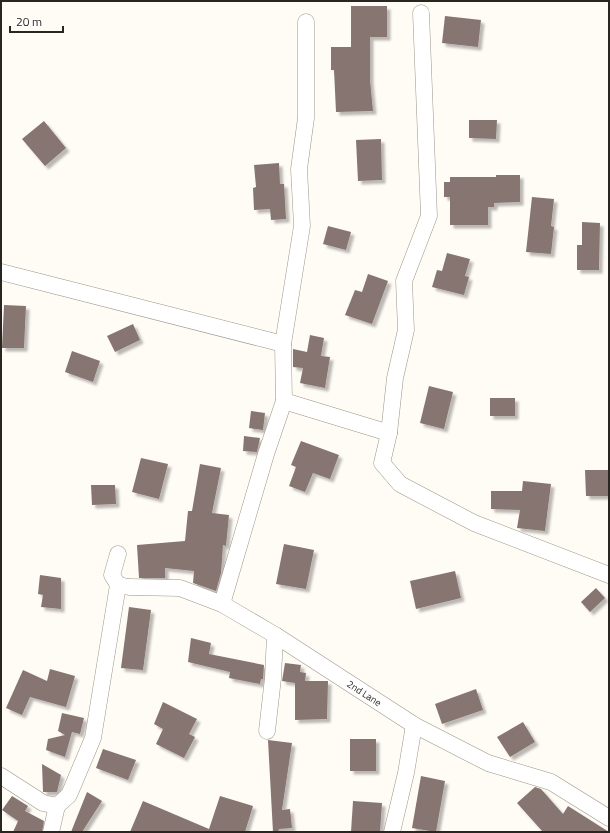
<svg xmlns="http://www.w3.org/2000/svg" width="610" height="833" font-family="'Titillium Web',sans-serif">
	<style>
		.building { fill: #867571; filter: url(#shadow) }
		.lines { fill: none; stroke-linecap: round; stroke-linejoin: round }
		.street-casing { stroke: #9d9688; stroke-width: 17 }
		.street { stroke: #fff; stroke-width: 16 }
		.labels { text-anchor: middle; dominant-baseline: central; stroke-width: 4; stroke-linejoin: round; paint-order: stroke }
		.street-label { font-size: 10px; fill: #292621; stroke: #fff }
	</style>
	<defs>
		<filter id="shadow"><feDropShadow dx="3.5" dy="3.5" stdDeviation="1" flood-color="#0004"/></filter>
	</defs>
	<rect width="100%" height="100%" fill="#fffbf5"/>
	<!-- building -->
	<g class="building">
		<path d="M351,6H387V37H370V80L373,111L336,112L334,70H331V47H351Z"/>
		<path d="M445,16L481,20L478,47L442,43Z"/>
		<path d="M469,120H497L496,139L469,138Z"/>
		<path d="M44,121L66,148L45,166L22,139Z"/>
		<path d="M381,139L382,180L358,181L356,140Z"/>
		<path d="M279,163L280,184H284L286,219L271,220L270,209L254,210L253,188L256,187L254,165Z"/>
		<path d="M496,175H520V202L494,203V207H488V225H450V197H444V182H450V177H496Z"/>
		<path d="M532,197L554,199L551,226L554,227L551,254L526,252Z"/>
		<path d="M582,222L600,223L599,270H577V245H582Z"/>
		<path d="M328,226L351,232L346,250L323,244Z"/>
		<path d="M447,253L470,259L465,276L469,277L464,295L432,287L437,270L442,271Z"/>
		<path d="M368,274L388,281L372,324L345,315L355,290L362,292Z"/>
		<path d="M4,305L26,306L24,348H2Z"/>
		<path d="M133,324L140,340L115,352L107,336Z"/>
		<path d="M310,335L324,338L321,356L330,357L325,388L300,383L303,368L293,367V349L307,352Z"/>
		<path d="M72,351L100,361L93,382L65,372Z"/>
		<path d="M429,386L453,392L444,429L420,423Z"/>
		<rect x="490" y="398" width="25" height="18"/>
		<path d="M251,411L265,413L263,430L249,428Z"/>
		<path d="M244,436L260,438L257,452L243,451Z"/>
		<path d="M301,441L339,455L330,479L313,473L305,492L289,486L296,467L291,465Z"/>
		<path d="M141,458L168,464L159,499L132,492Z"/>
		<path d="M200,464L221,468L212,513L229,515L226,546L223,545L221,573L216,591L193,583L194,571L165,568V578H139L137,545L185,541L188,511H192Z"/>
		<path d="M585,470H609V496H586Z"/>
		<path d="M523,481L551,484L545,531L517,528L520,510L491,509V491H522Z"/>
		<path d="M91,485H115L116,504L92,505Z"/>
		<path d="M284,544L314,550L306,589L276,584Z"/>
		<path d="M455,571L461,598L416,609L410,581Z"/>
		<path d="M40,575L61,578V609L41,607L43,595L38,594Z"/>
		<path d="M596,588L605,598L590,612L581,602Z"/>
		<path d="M129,607L151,610L143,670L121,668Z"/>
		<path d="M191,638L211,643L209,654L264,665L263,679H261L260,684L229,678L230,672L188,662Z"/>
		<path d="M285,663L301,665L300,672L306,673L305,681H328L327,719L295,720V683L282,681Z"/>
		<path d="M50,669L75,676L66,707L30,697L22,715L6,708L23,670L47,681Z"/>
		<path d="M476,689L483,710L442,724L435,704Z"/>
		<path d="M163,702L197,719L189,734L195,737L184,758L156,744L163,729L154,724Z"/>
		<path d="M62,713L84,718L80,734L72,732L65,757L46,750L48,739L65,735L58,731Z"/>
		<path d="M523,722L535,742L510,757L497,737Z"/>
		<rect x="350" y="739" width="26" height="32"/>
		<path d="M268,740L292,743L282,810L290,809L292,828L279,829L278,832H273Z"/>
		<path d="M103,749L136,760L128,780L96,768Z"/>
		<path d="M42,764L61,775L57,792H43Z"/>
		<path d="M421,776L445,781L436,832L412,828Z"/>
		<path d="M535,787L541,789L563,814L568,806L609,832H543L517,803Z"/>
		<path d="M87,792L102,801L82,832H71Z"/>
		<path d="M12,796L28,806L25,811L44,821L42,832H13L19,819L18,821L2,810Z"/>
		<path d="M220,796L253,806L245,832H130L143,801L209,829Z"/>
		<path d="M353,801L382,803L380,832H351Z"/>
	</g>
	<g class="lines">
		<!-- street casing -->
		<g class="street-casing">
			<g id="street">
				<path d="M1,272L283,344L284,401L389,433L382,463L400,484L474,523L609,575"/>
				<path d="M283,344L302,226L299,169L306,118V22"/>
				<path d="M389,433L395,378L406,330L404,281L429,216L421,13"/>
				<path id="s1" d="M118,585L129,587L180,588L222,604L275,635L414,725L488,763L551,782L609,818"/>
				<path d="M222,604L266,454L284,401"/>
				<path d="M267,731L273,678L275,635"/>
				<path d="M1,776L43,803L57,806"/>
				<path d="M51,832L57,806L69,795L93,738L118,585L112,575L118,554"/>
				<path d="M392,832L406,773L414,725"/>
			</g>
		</g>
		<!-- street -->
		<use href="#street" class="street"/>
	</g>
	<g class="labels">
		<!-- street labels -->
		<g class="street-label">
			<text stroke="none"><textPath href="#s1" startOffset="275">2nd Lane</textPath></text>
		</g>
	</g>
	<!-- border -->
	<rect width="610" height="833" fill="none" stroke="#292621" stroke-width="4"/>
	<!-- scale -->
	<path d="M10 26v6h53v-6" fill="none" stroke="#292621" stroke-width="2"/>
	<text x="16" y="26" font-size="12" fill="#292621" stroke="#ffffff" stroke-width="3" paint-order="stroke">20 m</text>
</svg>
